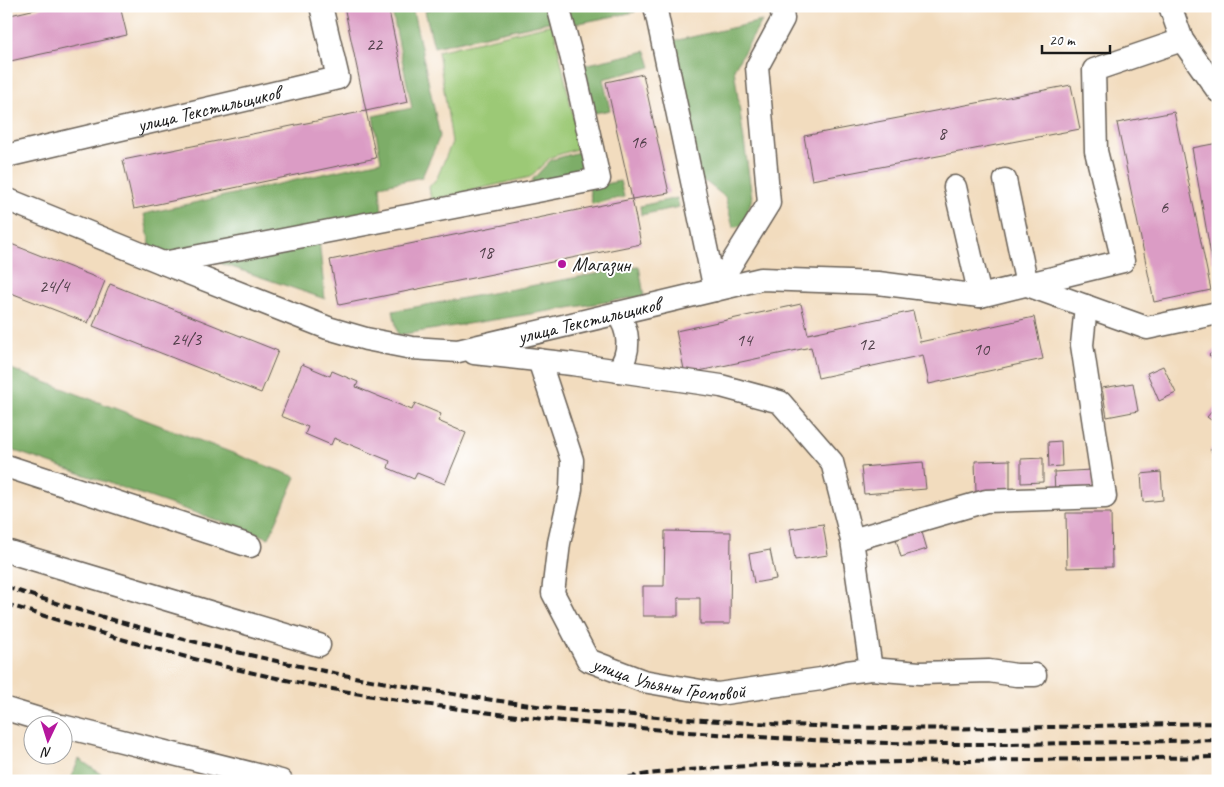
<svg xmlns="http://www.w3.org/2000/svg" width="1224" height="787" font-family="Caveat,sans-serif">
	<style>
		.green { fill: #9cc976; stroke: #5c7249 }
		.forest { fill: #7dad67; stroke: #4c6442 }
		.building { fill: #db9cc5 }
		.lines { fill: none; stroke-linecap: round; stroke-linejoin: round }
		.minor-casing { stroke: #675f55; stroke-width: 25 }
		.minor { stroke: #fff; stroke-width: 22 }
		.rail { stroke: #1c1c1c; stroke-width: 4; stroke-dasharray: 8 4; stroke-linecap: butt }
		.poi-dot { fill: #b5179e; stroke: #fff; stroke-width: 2 }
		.labels { text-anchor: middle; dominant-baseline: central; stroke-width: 4; stroke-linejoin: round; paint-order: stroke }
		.number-label { font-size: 18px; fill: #4c3c46 }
		.street-label { font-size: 20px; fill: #1c1c1c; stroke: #fff }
		.poi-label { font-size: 20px; fill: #1c1c1c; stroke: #fff; text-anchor: start }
	</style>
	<rect width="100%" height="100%" fill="#fff"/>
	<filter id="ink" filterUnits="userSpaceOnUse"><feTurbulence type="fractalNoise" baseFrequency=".02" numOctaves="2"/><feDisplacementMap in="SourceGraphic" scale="10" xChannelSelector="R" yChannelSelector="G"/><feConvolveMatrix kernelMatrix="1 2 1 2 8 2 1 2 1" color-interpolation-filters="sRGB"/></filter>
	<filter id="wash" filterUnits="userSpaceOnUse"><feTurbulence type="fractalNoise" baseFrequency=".0096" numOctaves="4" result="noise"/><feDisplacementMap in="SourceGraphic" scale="20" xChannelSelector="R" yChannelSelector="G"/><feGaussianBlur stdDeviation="1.12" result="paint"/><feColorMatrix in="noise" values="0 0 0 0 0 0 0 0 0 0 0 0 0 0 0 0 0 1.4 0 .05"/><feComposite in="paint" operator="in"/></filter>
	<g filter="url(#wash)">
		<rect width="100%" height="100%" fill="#f2dcbe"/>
		<!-- green -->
		<path class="green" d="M553,24L580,148L551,157L530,177L431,200L429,187L437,178L452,142L438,51Z"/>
		<!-- forest -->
		<g class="forest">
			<path d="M391,6H412L440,136L422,177L380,186L382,216L153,260L144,214L381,161L373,116L412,108Z"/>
			<path d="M444,6H550L553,21L434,47L425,11Z"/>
			<path d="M566,6H634L635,12L569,25Z"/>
			<path d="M762,21L734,69L752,198L743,226L733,227L725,197L706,182L694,181L665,43Z"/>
			<path d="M646,51L651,67L603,79L610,110L595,113L584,65Z"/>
			<path d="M582,151L588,175L533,186L532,180L551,160Z"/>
			<path d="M620,181L624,197L592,204L589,187Z"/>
			<path d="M677,198L679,207L641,215L640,206Z"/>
			<path d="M319,239L325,299L214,261Z"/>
			<path d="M639,266L644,296L398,335L393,311Z"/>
			<path d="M6,367L296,477L269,538L6,448Z"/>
			<path d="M79,759L111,781H70Z"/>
		</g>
		<g id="blocks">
			<!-- building -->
			<g class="building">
				<path d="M49,6H120L127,35L6,62V16Z"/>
				<path d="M344,6H388L408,102L366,111L376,158L134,209L123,160L366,111Z"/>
				<path d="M643,74L669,193L632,199L606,82Z"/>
				<path d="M1071,85L1080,129L812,180L804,136Z"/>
				<path d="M1174,112L1211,290L1154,302L1117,123Z"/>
				<path d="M1218,143V260L1212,261L1192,148Z"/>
				<path d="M632,199L641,244L339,305L330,260Z"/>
				<path d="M6,242L105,281L88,323L6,291Z"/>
				<path d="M110,284L278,351L261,393L93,326Z"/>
				<path d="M801,304L808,334L913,311L920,342L1034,317L1043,359L929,384L923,355L818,378L811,347L685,374L676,331Z"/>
				<path d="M1218,348V365L1209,355Z"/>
				<path d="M302,364L330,376L332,371L358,382L356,387L412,410L415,403L441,414L438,421L466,433L445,484L417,473L414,479L388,468L390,461L334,438L331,445L305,434L308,427L281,416Z"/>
				<path d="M1163,366L1176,393L1159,401L1147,373Z"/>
				<path d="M1133,383L1138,411L1107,417L1102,388Z"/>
				<path d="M1218,404V425L1207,417Z"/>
				<path d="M1061,441L1062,466L1049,467L1048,442Z"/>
				<path d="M1218,442V459L1210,450Z"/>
				<path d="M1043,458V482L1021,483V459Z"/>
				<path d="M1010,460V492H976L975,461Z"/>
				<path d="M923,462L926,489L864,494L861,467Z"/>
				<path d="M1092,470L1093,492L1055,493L1054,472Z"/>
				<path d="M1161,472L1163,500L1143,502L1141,474Z"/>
				<path d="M1066,513H1111L1112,567L1067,568Z"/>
				<path d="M823,524L828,555L795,560L790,529Z"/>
				<path d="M921,529L927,549L901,557L895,536Z"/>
				<path d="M665,531L731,532L730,624H700V598H678V616H643V586H664Z"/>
				<path d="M770,550L776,579L754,583L749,554Z"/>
			</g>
		</g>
	</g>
	<g filter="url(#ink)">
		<use href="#blocks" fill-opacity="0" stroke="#675f55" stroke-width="1"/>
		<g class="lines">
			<!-- minor casing -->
			<g class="minor-casing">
				<g id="minor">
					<path d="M655,6L715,290L769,203L757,67L783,19L781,6"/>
					<path d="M1170,6L1182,40L1218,91"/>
					<path id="s1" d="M6,156L338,78L321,6"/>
					<path d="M1005,180L1027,285"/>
					<path d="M955,187L980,296"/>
					<path id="s2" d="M6,199L163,263L328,328L366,339L412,348L458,351L761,279L878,283L980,296L1123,261L1096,151L1094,70L1182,40"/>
					<path d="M163,263L599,179L572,59L558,6"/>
					<path d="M1027,285L1147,328L1218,313"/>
					<path d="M617,313C630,331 631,352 618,371"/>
					<path d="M474,353L572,364L721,386L780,402L832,462L852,540L986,501L1105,497L1082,345L1086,306"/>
					<path id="s3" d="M539,360L572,460L571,489L559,543L553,593L588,660L643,681L718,694L821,679L847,672L871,669L920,673L989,671L1016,675H1035"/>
					<path d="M6,466L250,546"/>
					<path d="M852,540L871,669"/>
					<path d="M6,551L319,645"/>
					<path d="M6,709L55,724"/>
					<path d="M62,726L281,781"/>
				</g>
			</g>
			<!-- minor -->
			<use href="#minor" class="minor"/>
			<!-- rail -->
			<g class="rail">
				<path d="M6,587C184,646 367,685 553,708C588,712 623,714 657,717C733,722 809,727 885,728C996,730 1107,725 1218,723"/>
				<path d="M6,604C86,629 167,654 249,672C378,701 508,717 639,728C723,735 807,741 891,743C1000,746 1109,742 1218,740"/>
				<path d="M605,781L648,774L688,770L776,764L1218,757"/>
			</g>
		</g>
	</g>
	<!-- markers -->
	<circle class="poi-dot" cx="562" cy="264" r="5"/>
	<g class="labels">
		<!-- number labels -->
		<g class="number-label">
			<text x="374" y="44">22</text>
			<text x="942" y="133">8</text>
			<text x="638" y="142">16</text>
			<text x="1164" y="207">6</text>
			<text x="485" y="252">18</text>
			<text x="54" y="286">24/4</text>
			<text x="186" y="339">24/3</text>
			<text x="744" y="340">14</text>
			<text x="866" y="344">12</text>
			<text x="981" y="349">10</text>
		</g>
		<!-- street labels -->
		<g class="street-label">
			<text stroke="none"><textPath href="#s1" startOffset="208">улица Текстильщиков</textPath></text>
			<text stroke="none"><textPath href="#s2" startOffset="614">улица Текстильщиков</textPath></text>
			<text stroke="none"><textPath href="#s3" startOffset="400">улица Ульяны Громовой</textPath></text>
		</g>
		<!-- poi labels -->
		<g class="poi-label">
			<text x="572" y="264">Магазин</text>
		</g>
	</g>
	<!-- margin -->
	<rect width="1224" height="787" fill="none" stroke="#fff" stroke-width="25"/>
	<!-- north arrow -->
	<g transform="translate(48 740) rotate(184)"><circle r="24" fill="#ffffff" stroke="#a4a4a4"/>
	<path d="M0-4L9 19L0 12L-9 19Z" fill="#b5179e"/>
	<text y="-8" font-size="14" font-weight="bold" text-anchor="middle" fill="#1c1c1c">N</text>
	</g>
	<!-- scale -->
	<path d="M1042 45v8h68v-8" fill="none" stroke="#1c1c1c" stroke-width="2.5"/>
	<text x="1049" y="45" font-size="15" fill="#1c1c1c" stroke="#ffffff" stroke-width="4" paint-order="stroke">20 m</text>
</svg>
